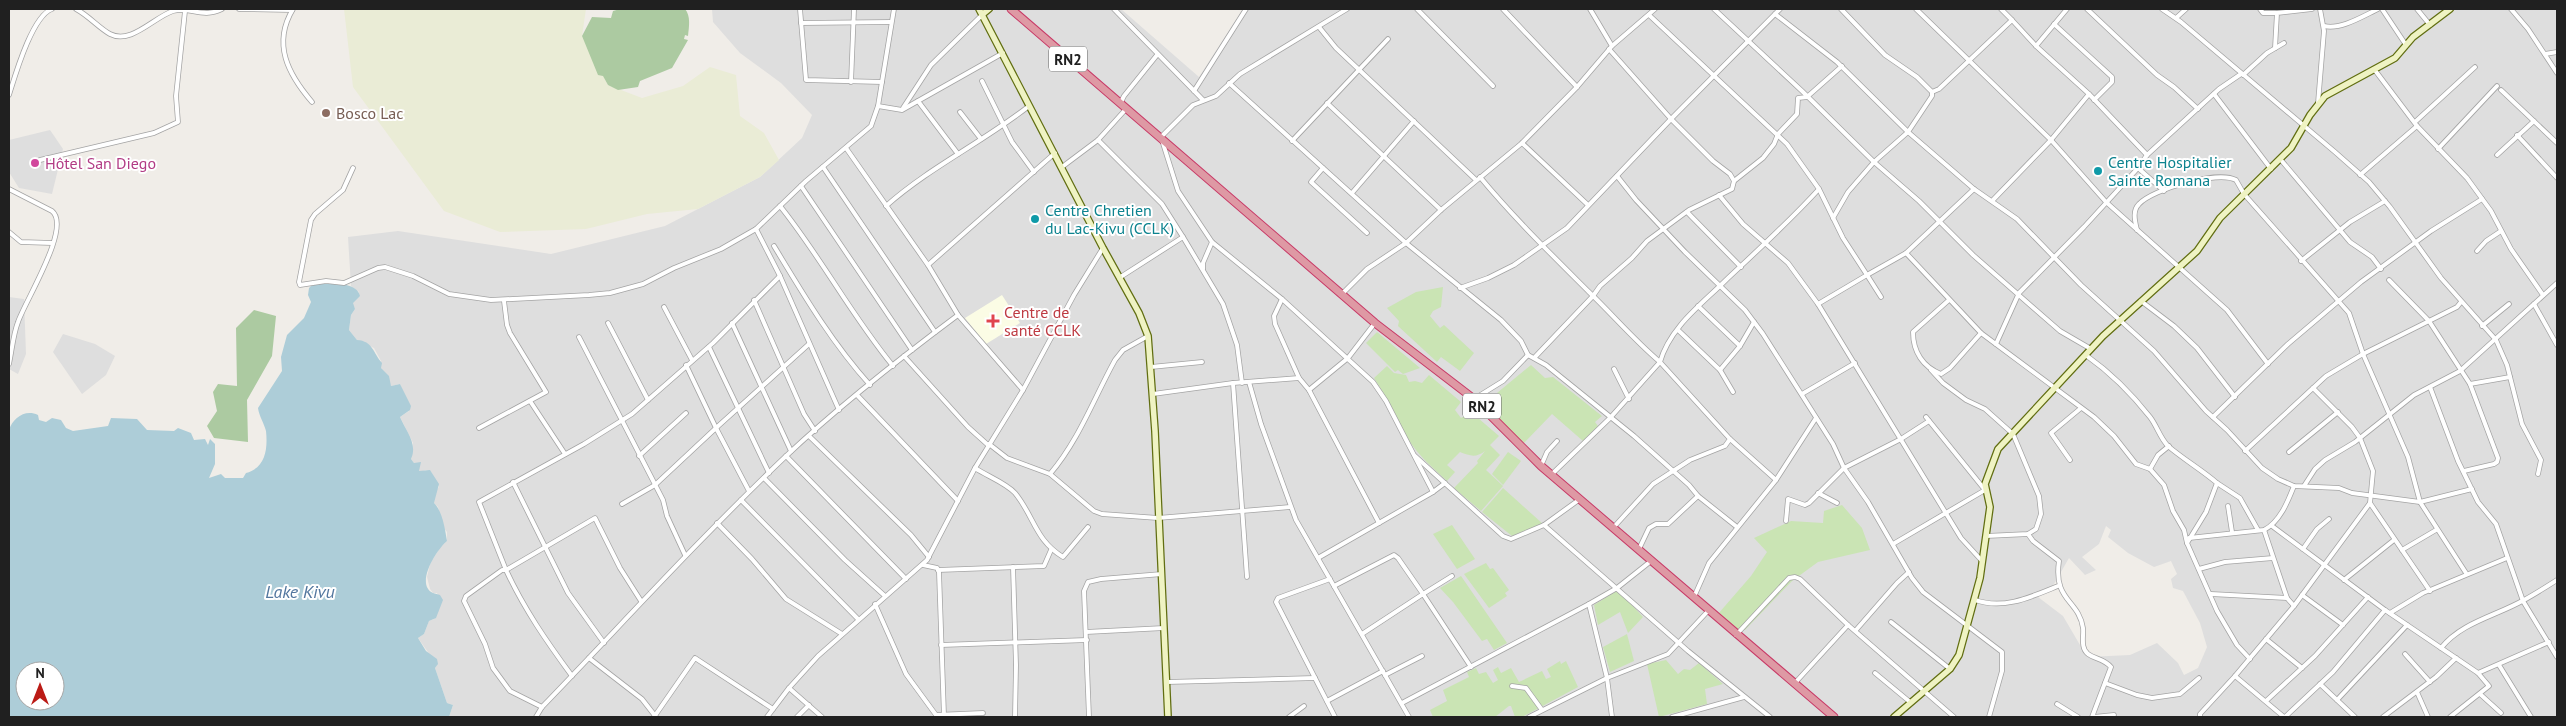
<svg xmlns="http://www.w3.org/2000/svg" width="2566" height="726" font-family="'PT Sans',sans-serif">
	<style>
		.residential { fill: #dedede; fill-rule: evenodd }
		.education { fill: #fbfce5 }
		.farmland { fill: #eaecd6 }
		.grass { fill: #cae4b4 }
		.forest { fill: #accaa1 }
		.water { fill: #adcdd8; fill-rule: evenodd }
		.lines { fill: none; stroke-linecap: round; stroke-linejoin: round }
		.street-casing { stroke: #a4a4a4; stroke-width: 5.5 }
		.secondary-casing { stroke: #616e11; stroke-width: 8 }
		.highway-casing { stroke: #c83a67; stroke-width: 9 }
		.street { stroke: #fff; stroke-width: 4 }
		.secondary { stroke: #eff3c3; stroke-width: 5.5 }
		.highway { stroke: #de99a4; stroke-width: 7 }
		.education-dot { fill: #8d6e63; stroke: #fff; stroke-width: 2 }
		.hotel-dot { fill: #d1479c; stroke: #fff; stroke-width: 2 }
		.culture-dot { fill: #0f9aa8; stroke: #fff; stroke-width: 2 }
		.health-dot { fill: #e0444e; stroke: #fff; stroke-width: 2 }
		.labels { text-anchor: middle; dominant-baseline: central; stroke-width: 4; stroke-linejoin: round; paint-order: stroke }
		.shield { fill: #fff; stroke: #636363; stroke-width: 1 }
		.shield-label { font-size: 15px; font-weight: bold; fill: #202020 }
		.education-label { font-size: 16px; fill: #785e54; stroke: #fff; text-anchor: start }
		.culture-label { font-size: 16px; fill: #0d838f; stroke: #fff; text-anchor: start }
		.hotel-label { font-size: 16px; fill: #b23c85; stroke: #fff; text-anchor: start }
		.health-label { font-size: 16px; fill: #be3a42; stroke: #fff; text-anchor: start }
		.water-label { font-size: 18px; font-style: italic; fill: #53779f; stroke: #fff }
	</style>
	<rect width="100%" height="100%" fill="#f0ede8"/>
	<!-- residential -->
	<g class="residential">
		<path d="M712,9H1121L1199,77L1243,9H2557V717H449L453,705L447,703L435,668L437,665L418,638L424,634L429,621L434,619L441,603L437,593H433L430,589L427,577L430,564L441,546L447,541V532L443,527L438,507L434,503L435,491L439,487L431,472L426,470L420,472L411,459L413,443L400,417L409,411L400,384L391,386L381,368V361L374,348L357,340L349,330L351,315L355,309L352,303L359,292L351,286L348,237L398,231L551,254L665,226L760,177L802,138L812,115L781,83L740,53L713,22ZM2106,526L2111,530L2108,537L2128,553L2154,567L2171,561L2177,574L2171,579L2173,588L2183,591L2200,623L2207,647L2198,668L2184,675L2178,663L2157,643L2130,655L2087,657L2063,616L2038,597L2054,584L2069,558L2085,575L2096,570L2082,557L2099,544Z"/>
		<path d="M50,130L63,149L52,194L19,188L9,172V140Z"/>
		<path d="M9,297L24,299L26,354L18,374L9,369Z"/>
		<path d="M63,334L95,344L115,356L106,375L82,394L53,352Z"/>
	</g>
	<!-- education -->
	<path class="education" d="M1002,295L1020,323L986,344L965,318Z"/>
	<!-- farmland -->
	<path class="farmland" d="M344,9H586L582,36L608,85L642,98L683,86L710,67L736,75L740,116L764,133L779,160L760,177L698,209L647,214L586,229L500,232L444,211L353,87Z"/>
	<!-- grass -->
	<g class="grass">
		<path d="M1443,287L1441,307L1433,311L1430,316L1440,328L1444,325L1474,353L1460,371L1441,357L1437,362L1398,326L1399,321L1387,308L1416,292Z"/>
		<path d="M1377,332L1420,368L1403,374L1398,370L1395,372L1366,343Z"/>
		<path d="M1531,365L1545,378L1553,377L1602,416L1595,422L1598,426L1583,441L1552,414L1524,443L1480,407Z"/>
		<path d="M1387,366L1394,373L1406,375L1409,382L1415,381L1422,383L1429,375L1461,402L1455,410L1461,418L1471,412L1499,436L1490,445L1500,455L1486,470L1503,486L1481,511L1454,488L1478,463L1477,461L1485,451C1476,458 1470,456 1460,452L1447,465L1455,472L1447,481C1434,469 1420,457 1410,442C1396,422 1388,398 1374,378Z"/>
		<path d="M1508,452L1521,461L1503,485L1492,474Z"/>
		<path d="M1503,488L1543,524L1512,536L1482,512Z"/>
		<path d="M1842,505L1862,528L1870,550L1818,562L1792,581L1745,630L1736,629L1718,614L1751,576L1767,552L1754,538L1791,521L1823,523L1824,511Z"/>
		<path d="M1452,525L1475,559L1457,569L1433,534Z"/>
		<path d="M1486,563L1490,569L1493,568L1509,590L1505,593L1507,596L1489,608L1464,574Z"/>
		<path d="M1461,576L1507,643L1494,650L1487,639L1482,641L1453,602L1440,588Z"/>
		<path d="M1618,590L1643,617L1628,633L1620,612L1598,625L1594,605Z"/>
		<path d="M1627,634L1634,661L1610,672L1603,647Z"/>
		<path d="M1666,660L1678,674L1684,669L1690,670L1699,663L1723,684L1705,689L1707,704L1659,717L1647,664Z"/>
		<path d="M1560,661L1561,664L1566,661L1578,687L1522,717H1515L1511,706H1509L1495,717H1433L1430,710L1447,701L1443,690L1469,677L1467,672L1476,668L1479,674L1486,672L1493,683L1498,680L1493,670L1498,667L1501,673L1511,668L1519,682L1542,671L1546,679L1551,677L1547,669Z"/>
	</g>
	<!-- forest -->
	<g class="forest">
		<path d="M620,9H685C691,16 689,27 688,36L685,35L684,39L688,40L672,68L640,81L638,87L618,90L608,85L603,76L598,75L582,36L592,17L611,18L613,11Z"/>
		<path d="M254,310L276,316L272,356L247,400L248,442L214,438L207,426L217,411L213,392L218,384L237,386L236,328Z"/>
	</g>
	<!-- water -->
	<path class="water" d="M326,283C338,284 357,283 360,296L353,303L355,309L351,315L349,330L357,340C373,341 373,353 382,363L381,368L389,376L391,386L400,384L411,406L410,410L400,417C406,431 418,444 411,459L414,463L421,462L419,471L430,470L439,484L434,503C443,512 445,530 447,541C438,548 414,584 433,593C435,594 438,594 440,595L443,600L436,618L429,621L424,634L418,638L426,651L437,659L438,664L435,668L447,703L453,705L449,717H9V430C13,418 25,409 38,415L39,420L46,422L52,418L61,420L66,428L73,431L108,426L111,418L137,419L147,430L174,431L178,428L191,433L194,440L205,439L208,445L210,439L215,444V464L209,478L221,474L225,478H243L246,473C265,468 268,450 266,431C264,423 259,416 258,408L282,371L281,357L287,335L304,318L311,302L308,295L309,288L312,285ZM25,671H55V701H25Z"/>
	<g class="lines">
		<!-- street casing -->
		<g class="street-casing">
			<g id="street">
				<path d="M76,9C89,16 99,28 110,34C131,45 154,17 173,11C190,6 202,19 222,9"/>
				<path d="M239,9L292,10"/>
				<path d="M293,9C272,44 288,74 312,102"/>
				<path d="M800,9L806,80L882,82"/>
				<path d="M1114,9L1203,100"/>
				<path d="M1417,9L1493,86"/>
				<path d="M1503,9L1577,87"/>
				<path d="M1590,9L1612,46"/>
				<path d="M1714,9L1802,91L1874,162L1908,132L1932,96V92L1917,77L1885,55L1841,9"/>
				<path d="M1916,9L2051,140L2106,202L2227,310L2268,364"/>
				<path d="M2001,9L2012,20"/>
				<path d="M2087,9L2157,75L2174,87L2198,109"/>
				<path d="M2162,9L2181,22L2335,152L2369,182L2390,207L2441,278L2496,340L2507,365L2522,424L2541,460L2538,474"/>
				<path d="M2260,9L2263,13H2277"/>
				<path d="M2382,9L2406,45"/>
				<path d="M2417,9L2430,25"/>
				<path d="M2511,9L2528,29L2557,73"/>
				<path d="M1775,14L1837,62L1908,132L1974,189L2017,219L2081,285L2154,351L2206,411L2227,430L2262,468L2278,479L2294,486L2339,488L2352,493L2420,502L2472,489"/>
				<path d="M1649,15L1787,144L1819,189L1843,238L1867,275L1906,253L1974,189"/>
				<path d="M2176,18L2186,9"/>
				<path d="M801,23L891,22"/>
				<path d="M2054,24L2112,77V82L2094,100"/>
				<path d="M2324,26C2341,30 2363,16 2378,9"/>
				<path d="M1319,27L1336,48L1476,180"/>
				<path d="M2036,46L2089,94L2147,155"/>
				<path d="M2275,48L2277,13L2312,9"/>
				<path d="M1609,49L1671,119L1780,9"/>
				<path d="M2545,54L2557,52"/>
				<path d="M2374,69L2417,126L2467,178L2491,211L2511,249L2543,295"/>
				<path d="M2243,75L2267,53L2284,43"/>
				<path d="M982,81L1012,142L1034,172"/>
				<path d="M851,82L854,9"/>
				<path d="M1229,83L1406,243L1501,320L1521,341L1528,355L1546,365L1634,436L1689,485L1698,496L1737,527"/>
				<path d="M2501,90L2557,143"/>
				<path d="M1194,91L1246,9"/>
				<path d="M1932,92L1939,89L2012,20L2036,46L2067,9"/>
				<path d="M2214,94L2271,169"/>
				<path d="M9,95C15,76 32,16 52,9"/>
				<path d="M918,101L958,154"/>
				<path d="M1327,103L1441,210"/>
				<path d="M2318,103L2324,31L2320,9"/>
				<path d="M1120,104L1124,96L1157,55"/>
				<path d="M878,106L902,110L1003,53"/>
				<path d="M903,108L931,65L982,15"/>
				<path d="M960,112L981,139"/>
				<path d="M2415,122L2475,67"/>
				<path d="M2517,135L2557,178"/>
				<path d="M1098,140L1162,204L1183,237"/>
				<path d="M1292,141L1388,39"/>
				<path d="M1522,143L1588,205"/>
				<path d="M846,148L928,265L958,315L1023,390"/>
				<path d="M2438,149L2497,86"/>
				<path d="M2497,155L2534,121"/>
				<path d="M40,160L154,133L178,122L176,96L185,11"/>
				<path d="M2281,160L2350,242L2372,257L2381,269"/>
				<path d="M823,167L935,332"/>
				<path d="M1062,167L1098,140L1126,109"/>
				<path d="M353,168L343,190L315,214L311,220L299,282L300,285L326,281L344,283L378,268L385,267L413,276L449,294L491,300L589,295L610,293L643,284L674,268L721,249L756,229L806,181L871,126L878,106L894,9"/>
				<path d="M1323,168L1311,182L1367,233"/>
				<path d="M2138,168L2164,191"/>
				<path d="M2360,175L2417,126"/>
				<path d="M1617,176L1636,200L1685,252L1745,310L1763,334L1833,444L1844,468L1868,502L1912,578L1923,592L2002,652V671L1989,717"/>
				<path d="M1480,177C1514,218 1551,254 1589,292C1613,315 1634,340 1660,362L1610,418L1551,475"/>
				<path d="M1734,181L1763,158L1774,144L1778,134L1797,114L1798,98L1807,97L1842,66"/>
				<path d="M801,186L912,350"/>
				<path d="M9,189L52,211C72,227 25,301 18,322C13,335 12,350 9,364"/>
				<path d="M1352,193L1414,121"/>
				<path d="M1719,195L1743,224L1788,263L1818,304L1961,538L1982,561"/>
				<path d="M1992,201L2051,140L2089,94"/>
				<path d="M780,206C821,257 851,315 893,366"/>
				<path d="M886,206C930,167 983,142 1029,106"/>
				<path d="M1687,212L1741,267"/>
				<path d="M1833,218L1848,192L1874,162L1919,201L1973,255L2060,331L2091,349"/>
				<path d="M756,229L780,276L839,410"/>
				<path d="M2137,230C2135,221 2132,211 2139,204C2153,189 2218,170 2236,180L2244,194L2349,313L2363,354L2408,457L2420,502L2466,573"/>
				<path d="M9,232L21,242L52,243"/>
				<path d="M774,246C803,294 832,343 870,385"/>
				<path d="M2477,251L2486,241L2501,231"/>
				<path d="M1906,253L1981,333L2094,417L2114,436L2136,464L2150,469L2164,485L2173,511L2184,530L2187,543L2217,611L2237,645L2250,659"/>
				<path d="M2301,261L2350,222L2385,201"/>
				<path d="M928,265L1055,153"/>
				<path d="M1203,269V263L1212,242"/>
				<path d="M1119,278L1183,237L1223,304L1237,345L1242,383"/>
				<path d="M2389,280L2429,321L2470,384L2498,458L2497,462L2494,464L2464,471"/>
				<path d="M1460,288L1488,278L1514,265L1567,228L1671,119L1713,161L1730,174L1734,181L1732,189L1689,210L1647,241L1632,258L1600,286L1593,296L1535,357"/>
				<path d="M1341,295L1367,269L1406,243L1441,210L1522,143L1577,87L1612,46L1655,9"/>
				<path d="M1282,299L1274,316L1275,324L1299,378L1309,390L1379,523"/>
				<path d="M754,300L804,414L815,431"/>
				<path d="M1949,300L1913,332C1913,352 1923,367 1941,374L1950,368L1981,333"/>
				<path d="M2141,301L2174,326L2197,348L2235,397"/>
				<path d="M1818,304L1867,275L1881,297"/>
				<path d="M2534,304L2557,345"/>
				<path d="M1698,306L1740,346L1754,322"/>
				<path d="M664,307L692,360"/>
				<path d="M608,323L648,400"/>
				<path d="M732,323L791,451"/>
				<path d="M2482,326L2509,304"/>
				<path d="M1678,330L1720,370L1733,392"/>
				<path d="M579,337L663,500L667,516L685,555"/>
				<path d="M1996,344L2019,293L2084,227L2138,168L2147,155L2219,89L2241,74"/>
				<path d="M709,347L769,473"/>
				<path d="M904,356L968,427L988,445"/>
				<path d="M2087,356C2111,373 2131,393 2150,417C2157,426 2160,438 2168,446C2183,459 2202,470 2217,483L2206,512L2187,543"/>
				<path d="M686,365L716,428L809,344"/>
				<path d="M1151,367L1202,362"/>
				<path d="M1614,369L1629,399"/>
				<path d="M1720,370L1740,346"/>
				<path d="M1931,370L1943,383L1966,400L1985,409L2013,434L2039,496L2041,514L2036,529L2028,534L1986,536"/>
				<path d="M1249,382L1261,424L1296,520L1409,717"/>
				<path d="M1233,383L1247,577"/>
				<path d="M2470,384L2510,377"/>
				<path d="M2430,387L2458,461L2478,502L2496,524L2523,601L2557,657"/>
				<path d="M1309,390L1348,358L1375,323"/>
				<path d="M1153,394L1233,383L1299,378"/>
				<path d="M1802,394L1855,363"/>
				<path d="M857,395L958,501"/>
				<path d="M1474,399L1503,381L1528,355"/>
				<path d="M530,401L565,454"/>
				<path d="M2213,417L2288,344L2361,282L2431,231L2482,199"/>
				<path d="M479,428L546,392L510,333L507,325L504,301"/>
				<path d="M809,436L911,535L929,557"/>
				<path d="M1730,439L1776,480"/>
				<path d="M989,444L1007,458L1050,474L1094,511L1102,514L1158,518L1290,507"/>
				<path d="M2245,451L2326,376L2363,354L2457,307L2461,302"/>
				<path d="M2289,452L2338,412"/>
				<path d="M639,456L686,413"/>
				<path d="M786,456L906,579"/>
				<path d="M1415,456L1503,536L1511,539L1544,525L1580,499"/>
				<path d="M2070,460L2051,433L2081,408"/>
				<path d="M1541,466L1547,452L1557,441"/>
				<path d="M975,468C987,476 1006,483 1015,493C1034,516 1035,540 1063,557L1088,527"/>
				<path d="M2150,469L2158,455L2169,446"/>
				<path d="M1050,474C1079,440 1094,398 1115,360L1123,350L1148,336"/>
				<path d="M764,478L845,560L885,596"/>
				<path d="M513,482L568,593L604,643"/>
				<path d="M2217,483L2240,498L2258,530"/>
				<path d="M2304,486L2315,469L2325,460L2355,442L2414,395L2460,371L2557,283"/>
				<path d="M1433,492L1445,483"/>
				<path d="M1818,493L1837,503"/>
				<path d="M741,500L858,619"/>
				<path d="M2370,503L2430,591"/>
				<path d="M622,504L655,485L716,428L749,491"/>
				<path d="M2228,506L2232,532"/>
				<path d="M1786,521L1788,499L1805,505L1809,503L1844,468L1901,439L1929,421"/>
				<path d="M717,523L752,559L786,599L842,634"/>
				<path d="M1544,525L1688,651L1770,717"/>
				<path d="M2272,526L2385,610L2478,673L2549,642"/>
				<path d="M1613,528L1653,484L1690,460L1725,446L1730,439L1660,362C1670,327 1702,304 1726,280C1758,250 1790,221 1819,189"/>
				<path d="M2264,530L2287,598L2294,606"/>
				<path d="M2028,534L2033,541L2059,561C2053,601 2079,600 2083,628C2084,635 2080,648 2088,654C2095,659 2104,659 2111,667L2092,717"/>
				<path d="M2189,538L2264,530C2280,522 2288,501 2294,486"/>
				<path d="M1893,544L1985,490L1926,417"/>
				<path d="M1639,549L1649,528L1656,524H1668L1698,496"/>
				<path d="M2303,549L2317,529L2329,519"/>
				<path d="M2402,550L2436,530"/>
				<path d="M1318,558L1433,492L1386,401L1373,382L1282,299L1212,242L1178,191L1161,137L1193,105L1216,96L1240,74L1347,9"/>
				<path d="M923,565L937,568L939,572L944,716"/>
				<path d="M1013,567L1016,665L1015,717"/>
				<path d="M2199,569L2225,562L2273,558"/>
				<path d="M938,570L1044,566L1051,550"/>
				<path d="M1330,579L1278,598L1276,602L1335,717"/>
				<path d="M2344,580L2394,540"/>
				<path d="M1334,586L1394,555L1398,558L1423,594L1452,576"/>
				<path d="M2211,594L2287,598"/>
				<path d="M2302,595L2343,625"/>
				<path d="M1694,597L1709,563L1776,480L1816,418"/>
				<path d="M1975,600C2004,610 2031,597 2058,586"/>
				<path d="M641,601L620,568L595,518L506,570L479,502L584,444L632,414L713,343L780,276"/>
				<path d="M875,604L906,674L936,715L983,713"/>
				<path d="M1589,604L1607,678L1612,717"/>
				<path d="M2390,613L2423,593L2507,558"/>
				<path d="M1891,622L1950,669"/>
				<path d="M1848,625L1954,717"/>
				<path d="M1856,630L1897,583L1909,572"/>
				<path d="M1086,632L1164,628"/>
				<path d="M1362,634L1423,594L1471,667"/>
				<path d="M1736,635L1789,578L1795,577L1800,579L1848,625L1794,684"/>
				<path d="M2266,639L2302,668"/>
				<path d="M941,645L1087,640"/>
				<path d="M2441,648C2462,622 2496,616 2524,600C2535,594 2546,587 2557,580"/>
				<path d="M2405,654L2430,682"/>
				<path d="M589,658L642,699L656,717"/>
				<path d="M2499,665L2531,717"/>
				<path d="M1875,673L1910,702"/>
				<path d="M1385,675L1422,656"/>
				<path d="M2235,676L2284,717"/>
				<path d="M1167,682L1315,678"/>
				<path d="M2105,683L2137,695L2152,698L2180,694L2199,678"/>
				<path d="M2320,684L2355,717"/>
				<path d="M1512,686L1526,688L1542,710"/>
				<path d="M789,688L822,717"/>
				<path d="M2417,692L2428,717"/>
				<path d="M2480,694L2501,713"/>
				<path d="M2337,700L2407,625"/>
				<path d="M1327,701L1383,671"/>
				<path d="M2266,701L2315,656L2368,597"/>
				<path d="M1402,703L1589,604L1617,588L1651,561"/>
				<path d="M2057,704L2078,717"/>
				<path d="M542,707L510,691L493,668L485,644L464,601L466,596L502,570H506C524,609 547,642 572,676"/>
				<path d="M536,717L542,707C623,623 701,537 785,457C839,406 899,359 958,315"/>
				<path d="M654,717L695,658L773,709"/>
				<path d="M767,717L789,688L818,656L927,560L975,468L1023,390L1074,295L1103,248"/>
				<path d="M797,717L809,705"/>
				<path d="M1089,717L1084,591L1088,582L1101,579L1162,574"/>
				<path d="M1289,717L1304,706"/>
				<path d="M1529,717L1607,678L1668,654L1708,611"/>
				<path d="M1672,717L1744,697"/>
				<path d="M2094,717L2114,715"/>
				<path d="M2200,717V714L2235,676L2294,606L2370,503L2373,471L2360,438L2352,427L2313,388"/>
				<path d="M2285,717L2333,672L2385,610"/>
				<path d="M2383,717L2436,677L2456,658"/>
				<path d="M2450,717L2489,686L2478,673"/>
			</g>
		</g>
		<!-- secondary casing -->
		<g class="secondary-casing">
			<g id="secondary">
				<path d="M979,9L1103,248L1139,313L1148,336L1155,431L1168,717"/>
				<path d="M983,14L989,9"/>
				<path d="M1894,717L1950,669L1959,655L1980,578L1990,507L1985,484L1998,449L2103,336L2197,251L2220,218L2291,148L2310,115L2325,96L2395,58L2413,37L2450,9"/>
			</g>
		</g>
		<!-- highway casing -->
		<g class="highway-casing">
			<path id="highway" d="M1011,9L1375,323L1474,399L1541,466L1834,717"/>
		</g>
		<!-- street -->
		<use href="#street" class="street"/>
		<!-- secondary -->
		<use href="#secondary" class="secondary"/>
		<!-- highway -->
		<use href="#highway" class="highway"/>
	</g>
	<!-- markers -->
	<circle class="education-dot" cx="326" cy="113" r="5"/>
	<circle class="hotel-dot" cx="35" cy="163" r="5"/>
	<g class="culture-dot">
		<circle cx="2098" cy="171" r="5"/>
		<circle cx="1035" cy="219" r="5"/>
	</g>
	<path class="health-dot" d="M990.5 313.5h5v5h5v5h-5v5h-5v-5h-5v-5h5z"/>
	<g class="labels">
		<!-- shield labels -->
		<g class="shield">
			<rect x="1049" y="46.5" width="38" height="25" rx="4"/>
			<rect x="1463" y="393.5" width="38" height="25" rx="4"/>
		</g>
		<g class="shield-label">
			<text x="1068" y="59">RN2</text>
			<text x="1482" y="406">RN2</text>
		</g>
		<!-- education labels -->
		<g class="education-label">
			<text x="336" y="113">Bosco Lac</text>
		</g>
		<!-- culture labels -->
		<g class="culture-label">
			<text x="2108" y="162">Centre Hospitalier<tspan x="2108" dy="18">Sainte Romana</tspan></text>
			<text x="1045" y="210">Centre Chretien<tspan x="1045" dy="18">du Lac-Kivu (CCLK)</tspan></text>
		</g>
		<!-- hotel labels -->
		<g class="hotel-label">
			<text x="45" y="163">Hôtel San Diego</text>
		</g>
		<!-- health labels -->
		<g class="health-label">
			<text x="1004" y="312">Centre de<tspan x="1004" dy="18">santé CCLK</tspan></text>
		</g>
		<!-- water labels -->
		<g class="water-label">
			<text x="300" y="591">Lake Kivu</text>
		</g>
	</g>
	<!-- border -->
	<rect width="2566" height="726" fill="none" stroke="#202020" stroke-width="20"/>
	<!-- north arrow -->
	<g transform="translate(40 686)"><circle r="24" fill="#ffffff" stroke="#a6a6a6"/>
	<path d="M0-4L9 19L0 12L-9 19Z" fill="#bb1b16"/>
	<text y="-8" font-size="14" font-weight="bold" text-anchor="middle" fill="#202020">N</text>
	</g>
</svg>
